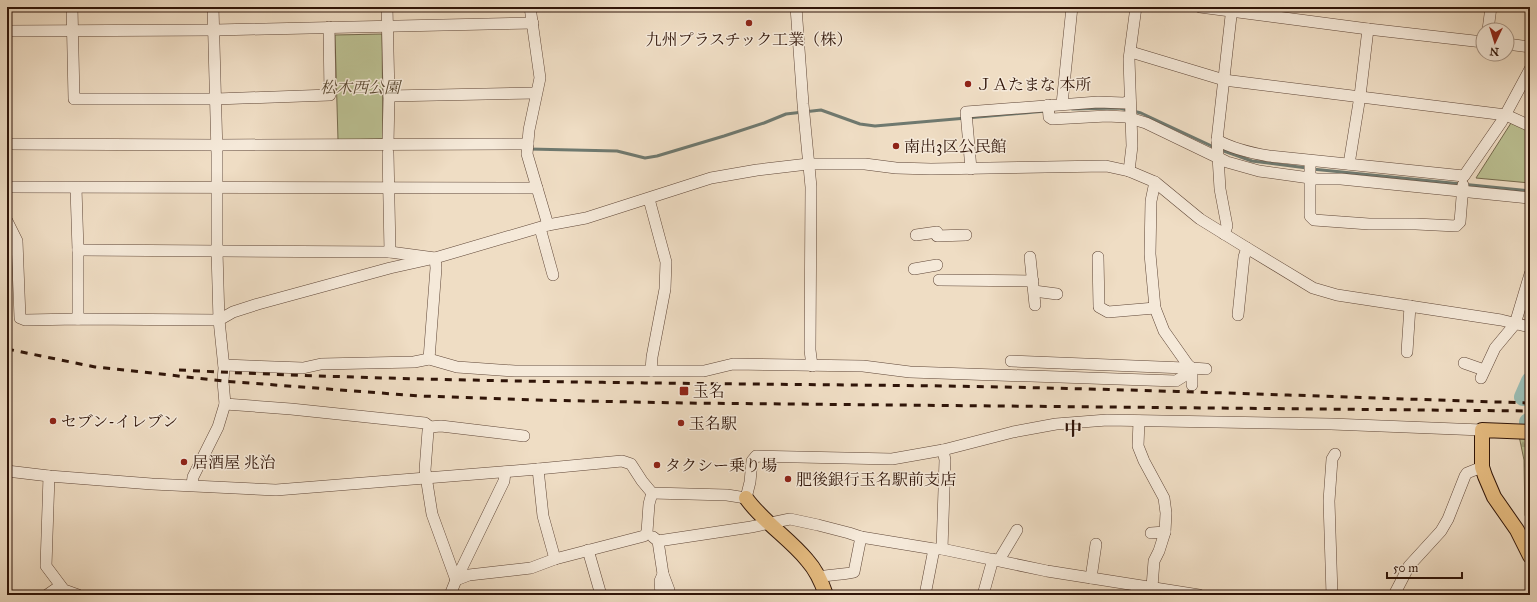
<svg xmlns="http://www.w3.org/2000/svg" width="1537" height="602" font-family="'IM FELL Great Primer','Noto Serif JP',serif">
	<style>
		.forest { fill: url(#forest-firs); stroke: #756a4d }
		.green { fill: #bbc092; stroke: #756a4d }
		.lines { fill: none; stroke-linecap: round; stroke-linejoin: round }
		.stream { stroke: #6f796f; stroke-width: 3 }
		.river { stroke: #9abcb3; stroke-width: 18 }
		.minor-casing { stroke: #5f4637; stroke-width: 12 }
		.major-casing { stroke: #2f1408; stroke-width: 16 }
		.minor { stroke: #f5e9d9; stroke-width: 11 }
		.major { stroke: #e8be82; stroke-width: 14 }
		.rail { stroke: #2f1408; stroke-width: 3; stroke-dasharray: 7 7; stroke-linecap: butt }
		.poi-dot { fill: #8f2418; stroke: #f5e9d9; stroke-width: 1.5 }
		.labels { text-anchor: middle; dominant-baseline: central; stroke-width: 3; stroke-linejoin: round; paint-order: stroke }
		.poi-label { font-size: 16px; fill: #2f1408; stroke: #f5e9d9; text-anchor: start }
		.park-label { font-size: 16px; font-style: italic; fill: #594831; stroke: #f5e9d9 }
		.quarter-label { font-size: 18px; font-weight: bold; fill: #2f1408; stroke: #f5e9d9 }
	</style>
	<defs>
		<pattern id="forest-firs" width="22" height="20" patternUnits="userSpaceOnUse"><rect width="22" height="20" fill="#bbc092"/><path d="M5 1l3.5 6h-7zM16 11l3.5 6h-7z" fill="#a1a47c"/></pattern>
	</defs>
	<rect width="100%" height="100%" fill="#efddc4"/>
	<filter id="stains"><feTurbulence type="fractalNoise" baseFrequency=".005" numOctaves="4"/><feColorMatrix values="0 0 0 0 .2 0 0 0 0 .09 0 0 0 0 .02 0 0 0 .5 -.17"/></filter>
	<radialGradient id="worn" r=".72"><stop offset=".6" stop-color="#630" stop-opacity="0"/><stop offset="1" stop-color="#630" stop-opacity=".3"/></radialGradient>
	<!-- forest -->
	<path class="forest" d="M1518,431L1530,432V531L1525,515L1524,460Z"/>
	<!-- green -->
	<g class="green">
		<path d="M382,34L383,139L338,140L335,35Z"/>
		<path d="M1511,123L1530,131V183L1476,178Z"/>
	</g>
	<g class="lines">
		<!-- stream -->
		<g class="stream">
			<path d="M1072,109L1119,108L1128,110"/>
			<path d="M1133,111L1141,113L1216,148"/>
			<path d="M529,149L617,151L645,158L657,156L724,136L764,123L786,114L821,110L860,124L875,126L1046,111"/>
			<path d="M1221,150L1252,161L1307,168"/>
			<path d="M1312,169L1530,191"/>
		</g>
		<!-- river -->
		<g class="river">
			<path d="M1523,397L1530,381"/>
			<path d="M1528,422L1530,428"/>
		</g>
		<!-- minor casing -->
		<g class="minor-casing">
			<g id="minor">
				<path d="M72,7L74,99H216L330,95L329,27"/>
				<path d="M387,7L389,96L388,144"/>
				<path d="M530,7L540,78L529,130L527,154L548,225"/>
				<path d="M796,7L803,104L811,187L810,350L812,366"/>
				<path d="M1200,7L1368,29L1483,42"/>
				<path d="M1488,30L1491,7"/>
				<path d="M7,31L215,30L533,23"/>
				<path d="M1507,44L1530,47"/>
				<path d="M1131,52L1224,80L1506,115L1530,126"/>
				<path d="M389,96L536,93"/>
				<path d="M1062,104L1072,7"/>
				<path d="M1048,105L1049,117L1052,119L1107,116L1126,117L1146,123L1227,162L1259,171L1317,179H1341L1530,198"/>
				<path d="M1217,140C1233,149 1251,153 1269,156L1464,176L1502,121L1530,69"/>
				<path d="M7,144L217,145L528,144"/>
				<path d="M388,153L390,252"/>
				<path d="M1310,161V216L1314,220L1369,224H1416L1456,226L1460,222L1463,185"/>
				<path d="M1349,164L1360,96L1368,29"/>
				<path d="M971,169L966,112L1098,102L1124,103L1130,101"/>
				<path d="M1129,171L1132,146L1129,59L1136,7"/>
				<path d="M1155,182L1151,201L1150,254L1155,308L1164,331L1188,365L1192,368L1206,369"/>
				<path d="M7,187L537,188"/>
				<path d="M76,188L78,250V319"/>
				<path d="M649,199L666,262L665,289L652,357L651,371"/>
				<path d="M7,221L17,241L20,318L25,320L78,319L219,320L233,312L258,304L390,268L435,258L548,225L586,218L711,178L757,170L808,164H865L896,168L931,169L1106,166L1129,171L1155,182L1200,219L1247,248L1313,288L1337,295L1501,320L1530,327"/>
				<path d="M540,228L553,275"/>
				<path d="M1224,234L1227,226L1220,189L1217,140L1232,7"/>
				<path d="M916,235L937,232"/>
				<path d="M937,236L966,235"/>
				<path d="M78,250L390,252L435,258L436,268L429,359"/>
				<path d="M1030,257L1035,305"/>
				<path d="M1098,257L1099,307L1108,312L1155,308"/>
				<path d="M914,269L937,265"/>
				<path d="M939,280L1033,281"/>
				<path d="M1034,291L1057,294"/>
				<path d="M1238,315L1244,257L1247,248"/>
				<path d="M1407,352L1410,306"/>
				<path d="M1011,361L1185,368"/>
				<path d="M1464,363L1484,370"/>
				<path d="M224,365L303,368L321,364L414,362L429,359L457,367L515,371H704L733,364L863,366L910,372L1176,381L1184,376L1185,368L1188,365"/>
				<path d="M1481,378L1495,348L1515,324L1530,274"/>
				<path d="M1192,385V368"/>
				<path d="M225,404L291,409L425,423L430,427L428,431L425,470L432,514L456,580"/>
				<path d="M1139,421L1138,446L1144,461L1164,498L1166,513L1165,532L1159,551L1154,561L1152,587"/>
				<path d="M430,427L441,426L524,436"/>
				<path d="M538,469L543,516L555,559"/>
				<path d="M7,471L49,476L152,484L276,490L538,469L622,461L631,464L642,481L652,493L727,495L746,498L750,482L752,461L756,456L892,459L943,450L1013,432L1056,424L1107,420L1331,424L1482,430"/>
				<path d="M49,476L46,566L64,590L78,595"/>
				<path d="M192,485L193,477L218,427L225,404L223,381L224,368L219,320L217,251V154L213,7"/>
				<path d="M1151,533L1165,532"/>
				<path d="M653,537L658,541L663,574L660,581L661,595"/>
				<path d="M658,541L751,527L790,519L818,525L849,533L861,537L934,549H942L1047,571L1199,595"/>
				<path d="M942,549L945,460L943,450"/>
				<path d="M588,550L601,595"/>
				<path d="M999,560L1017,530"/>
				<path d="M663,574L669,590"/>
				<path d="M818,577C824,575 851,574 854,572L861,537"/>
				<path d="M1091,578L1096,544"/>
				<path d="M456,580L469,575L531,568L555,559L644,536L647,532L649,504L652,493"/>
				<path d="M47,595L60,586"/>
				<path d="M450,595L456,580L504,481L505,472"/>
				<path d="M925,595L934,549"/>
				<path d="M983,595L993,559"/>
				<path d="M1332,595L1329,501L1332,459L1335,454"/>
				<path d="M1394,595L1409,566L1441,531L1448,519L1465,476L1467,473L1482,467"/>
			</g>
		</g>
		<!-- major casing -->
		<g class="major-casing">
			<g id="major">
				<path d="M1530,432L1482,430V467L1485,476L1494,497L1517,530L1530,556"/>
				<path d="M746,498C763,522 789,538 807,560C816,570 822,583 826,595"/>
			</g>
		</g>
		<!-- minor -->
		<use href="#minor" class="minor"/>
		<!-- major -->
		<use href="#major" class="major"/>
		<!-- rail -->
		<g class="rail">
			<path d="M7,349L95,367L125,370L223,381L420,396L536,400L683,403L1530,411"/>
			<path d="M179,370C434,383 690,383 946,386C1141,389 1335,397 1530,403"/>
		</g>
	</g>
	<!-- markers -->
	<g class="poi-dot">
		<circle cx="749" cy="23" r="4"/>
		<circle cx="968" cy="84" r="4"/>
		<circle cx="896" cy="146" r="4"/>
		<rect x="679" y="386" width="10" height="10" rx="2"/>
		<circle cx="53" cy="421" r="4"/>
		<circle cx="681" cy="423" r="4"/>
		<circle cx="184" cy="462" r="4"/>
		<circle cx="657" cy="465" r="4"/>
		<circle cx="788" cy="479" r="4"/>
	</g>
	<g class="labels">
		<!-- poi labels -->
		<g class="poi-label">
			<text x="749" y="39" text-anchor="middle">九州プラスチック工業（株）</text>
			<text x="976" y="84">ＪＡたまな 本所</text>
			<text x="904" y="146">南出3区公民館</text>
			<text x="693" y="391">玉名</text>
			<text x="61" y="421">セブン-イレブン</text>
			<text x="689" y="423">玉名駅</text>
			<text x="192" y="462">居酒屋 兆治</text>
			<text x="665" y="465">タクシー乗り場</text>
			<text x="796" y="479">肥後銀行玉名駅前支店</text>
		</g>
		<!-- park labels -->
		<g class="park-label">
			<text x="360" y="87">松木西公園</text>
		</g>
		<!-- quarter labels -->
		<g class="quarter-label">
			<text x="1073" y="429">中</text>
		</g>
	</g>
	<!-- margin -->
	<rect width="1537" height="602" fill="none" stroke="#efddc4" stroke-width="24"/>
	<rect x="8" y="8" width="1521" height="586" fill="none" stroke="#2f1408" stroke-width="2"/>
	<rect x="12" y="12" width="1513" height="578" fill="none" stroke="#2f1408"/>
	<!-- north arrow -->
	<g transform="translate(1495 42) rotate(184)"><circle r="19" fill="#f5e9d9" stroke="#a69485"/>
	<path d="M0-3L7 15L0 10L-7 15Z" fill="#8f2418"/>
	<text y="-6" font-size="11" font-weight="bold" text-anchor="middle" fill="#2f1408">N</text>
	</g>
	<!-- scale -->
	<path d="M1387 572v6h75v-6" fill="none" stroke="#2f1408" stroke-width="2"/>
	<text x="1393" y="572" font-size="12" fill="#2f1408" stroke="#f5e9d9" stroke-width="3" paint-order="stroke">50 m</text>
	<rect width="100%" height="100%" filter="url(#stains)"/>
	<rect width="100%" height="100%" fill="url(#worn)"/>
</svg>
